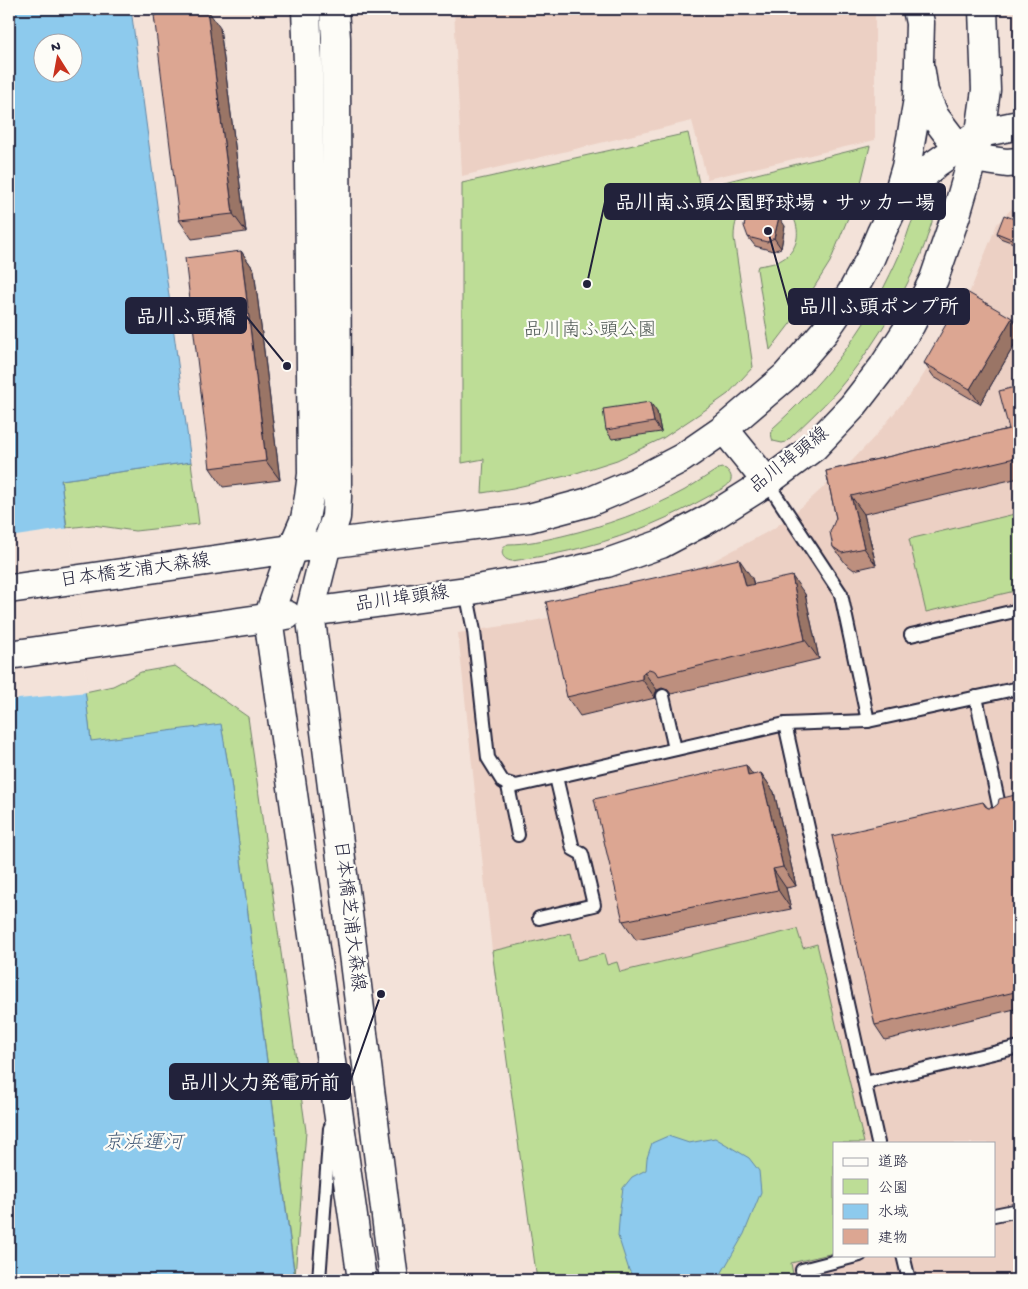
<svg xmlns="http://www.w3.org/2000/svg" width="1028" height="1289" font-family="'Gochi Hand','Klee One',sans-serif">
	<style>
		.built { fill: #ecd0c4; fill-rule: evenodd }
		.green { fill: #bddd96; stroke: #708068 }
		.water { fill: #8dcaed; stroke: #6287a6; fill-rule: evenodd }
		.pier { fill: #f3e2d9 }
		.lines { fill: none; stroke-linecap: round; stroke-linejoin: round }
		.service-casing { stroke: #22223b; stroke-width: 16 }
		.tertiary-casing { stroke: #22223b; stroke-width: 31 }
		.secondary-casing { stroke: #22223b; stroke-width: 31 }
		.primary-casing { stroke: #22223b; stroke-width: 31 }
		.service { stroke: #fdfcf7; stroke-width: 12 }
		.tertiary { stroke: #fdfcf7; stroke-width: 28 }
		.secondary { stroke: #fdfcf7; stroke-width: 28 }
		.primary { stroke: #fdfcf7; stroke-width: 28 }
		.wall { fill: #bd8f7e; stroke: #22223b }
		.shaded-wall { fill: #9a7466; stroke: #22223b }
		.building { fill: #dca692; stroke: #22223b }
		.labels { text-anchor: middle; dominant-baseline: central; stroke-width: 4.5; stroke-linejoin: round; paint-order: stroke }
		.park-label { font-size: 19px; fill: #505a56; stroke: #fdfcf7 }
		.street-label { font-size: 19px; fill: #22223b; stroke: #fdfcf7 }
		.water-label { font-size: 20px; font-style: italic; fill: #475d79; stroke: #fdfcf7 }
		.leader { fill: none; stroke: #22223b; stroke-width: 2 }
		.callout-dot { fill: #22223b; stroke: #fdfcf7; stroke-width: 2 }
		.callout { fill: #22223b; stroke: #22223b; stroke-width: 2 }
		.callout-label { font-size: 20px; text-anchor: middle; font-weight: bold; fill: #fff }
	</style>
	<rect width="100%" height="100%" fill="#f3e2d9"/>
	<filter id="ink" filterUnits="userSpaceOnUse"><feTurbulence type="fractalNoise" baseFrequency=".02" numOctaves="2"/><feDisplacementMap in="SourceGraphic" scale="10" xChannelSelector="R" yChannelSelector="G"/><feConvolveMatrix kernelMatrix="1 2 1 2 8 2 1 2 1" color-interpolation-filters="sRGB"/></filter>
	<g filter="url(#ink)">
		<!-- built -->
		<g class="built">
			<path d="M454,9H874L875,14V140L707,179L692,121L462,176Z"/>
			<path d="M1019,201V1280H537L492,951L458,633L523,623L598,608L685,576L773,529L804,505L850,463L879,432L917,385L957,322L973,284L997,224ZM834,1143H994V1255H834Z"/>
		</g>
		<!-- green -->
		<g class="green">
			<path d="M688,133L700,188L870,146L859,191L830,262L796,316L770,350L757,269L758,266C764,265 772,264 777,262C819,244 789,183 750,205C737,212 734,224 734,238L753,367L728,394L711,406L663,438L617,460L570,475L513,488L482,493L484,459L462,463V183Z"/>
			<path d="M922,211C929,212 933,215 932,222C927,237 923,252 916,265C896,310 869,353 837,391C821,409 803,425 786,442L782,443L773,441C771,436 771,433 773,428C818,387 859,340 885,285C892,271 899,257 904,243C908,234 910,222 916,215C918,212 919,212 922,211Z"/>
			<path d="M191,462L199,524L135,531L93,525L67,528L61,480Z"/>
			<path d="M722,468L726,469C730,473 733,477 730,482C727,488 716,491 711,495C672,517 630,535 588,546C563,553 538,557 512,561C502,560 498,550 508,544C526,544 545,540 562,536C605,526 647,511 685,490C696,483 707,476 718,469Z"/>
			<path d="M1019,513V590L926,612L909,539Z"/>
			<path d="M175,666L248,717L306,1131L295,1277L231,782L221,725L91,742L85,692L113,686L141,672Z"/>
			<path d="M797,929L803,948L817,944L864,1143H834V1253L791,1263L794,1280H537L492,951L571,933L577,960L604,954L607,965L617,962L620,972Z"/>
		</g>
		<!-- water -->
		<g class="water">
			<path d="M9,9H131L191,462L61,480L91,741L221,724L231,782L295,1280H9ZM42,42H72V72H42Z"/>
			<path d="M668,1136L689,1143L715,1138L749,1158L759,1171L761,1192L744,1234L721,1274L720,1280H635L629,1270L618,1236L620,1208L623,1188L632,1177L646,1170L647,1158L652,1143Z"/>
		</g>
		<!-- pier -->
		<path class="pier" d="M70,528L88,692L9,700V537Z"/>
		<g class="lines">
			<!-- service casing -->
			<g class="service-casing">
				<g id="service">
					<path d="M767,482L841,594L868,721"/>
					<path d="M466,591L474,631L488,758L503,782L516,786L785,724L868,721L1019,688"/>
					<path d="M911,635L1019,610"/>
					<path d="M663,696L675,749"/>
					<path d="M976,697L1001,815"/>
					<path d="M785,724L878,1143"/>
					<path d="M508,784V786L518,835"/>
					<path d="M539,918L594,905L582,854L573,849L556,777"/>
					<path d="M865,1083L1019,1047"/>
					<path d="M994,1215L1019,1210"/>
					<path d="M903,1255L909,1280"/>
					<path d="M319,1280L330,1128"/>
					<path d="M804,1280L802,1270L860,1255"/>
				</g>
			</g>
			<!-- tertiary casing -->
			<g class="tertiary-casing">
				<g id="tertiary">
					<path d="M921,72L924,92L935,117L954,142L972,158L1007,163L1019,162"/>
					<path d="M895,204L935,164L980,133L1019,125"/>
					<path d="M327,544L336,517L337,497L336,38L334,9"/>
					<path d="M292,549L305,519L309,497L312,474L308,63L306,9"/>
				</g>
			</g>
			<!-- secondary casing -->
			<g class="secondary-casing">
				<g id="secondary">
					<path d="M724,429L767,482"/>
					<path d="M327,544L529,518L589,502L636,482L682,458L724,429L786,376L825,331L852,292L870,259L881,233L895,204L906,167L918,99L920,23L917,9"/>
					<path d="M310,612L466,591L552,576L607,563L661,544L710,518L767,482L814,447L852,407L883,367L911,324L934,279L956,215L980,133L986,90L983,9"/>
				</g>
			</g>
			<!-- primary casing -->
			<g class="primary-casing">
				<g id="primary">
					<path d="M292,549L268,618L362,1280"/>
					<path d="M9,589L327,544L310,612L394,1280"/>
					<path d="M9,655L287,615"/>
				</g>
			</g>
			<!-- service -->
			<use href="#service" class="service"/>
			<!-- tertiary -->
			<use href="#tertiary" class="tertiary"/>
			<!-- secondary -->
			<use href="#secondary" class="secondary"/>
			<!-- primary -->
			<use href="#primary" class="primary"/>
		</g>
		<!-- wall -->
		<g class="wall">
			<path d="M220,28L246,232L192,239L179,220Z"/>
			<path d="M1019,221V245L1000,238L997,233Z"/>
			<path d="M785,226L781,248L773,251L755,246L748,237Z"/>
			<path d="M241,251L254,270L280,480L223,487L210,468Z"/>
			<path d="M1019,328V337L980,404L934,377L924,363Z"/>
			<path d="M1019,386V478L864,514L876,565L854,570L846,564L833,547L836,518L826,471L1009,429Z"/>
			<path d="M657,412L661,432L612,439L606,430Z"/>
			<path d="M752,578L754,584L805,594L819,659L671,694L668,690L662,688L657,690L655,694V698L580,716L567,697Z"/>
			<path d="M761,773L774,792L796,886L786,888L791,909L636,940L623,921Z"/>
			<path d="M1019,794V1008L885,1040L875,1025L983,802L988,808H993Z"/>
		</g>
		<!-- shaded-wall -->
		<g class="shaded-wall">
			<path d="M207,9L220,28L246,232L233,214Z"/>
			<path d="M779,217L785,226L781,248L774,238Z"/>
			<path d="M241,251L254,270L280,480L266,461Z"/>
			<path d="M1012,318L1019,328V337L980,404L970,389Z"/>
			<path d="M650,402L657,412L661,432L654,422Z"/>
			<path d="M851,496L864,514L876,565L864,548Z"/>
			<path d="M739,559L752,578L759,605L746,586Z"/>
			<path d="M792,576L805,594L819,659L805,640Z"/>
			<path d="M644,672L657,690L655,694V698L642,679V675Z"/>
			<path d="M746,765L759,784L748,776Z"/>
			<path d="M761,773L774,792L796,886L783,867Z"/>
			<path d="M773,869L786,888L791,909L778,890Z"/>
		</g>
		<!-- building -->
		<g class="building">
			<path d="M207,9L233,214L179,220L154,15Z"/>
			<path d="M756,206L773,209L779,217L774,238L767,242L748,237L744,226L748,211Z"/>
			<path d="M1004,215L1019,221V242L997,233Z"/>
			<path d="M241,251L266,461L210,468L185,258Z"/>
			<path d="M965,291L1012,318L970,389L924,363Z"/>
			<path d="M1019,386V457L851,496L864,548L842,553L833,547L830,532L836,518L826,471L1009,429L999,391Z"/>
			<path d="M650,402L654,422L606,430L603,409Z"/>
			<path d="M739,559L746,586L792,576L805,640L658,676L655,671L649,669L644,672L642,675V679L567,697L546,602Z"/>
			<path d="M746,765L748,776L761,773L783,867L773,869L778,890L623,921L594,799Z"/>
			<path d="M1019,794V991L875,1025L832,836L983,802L985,806L988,808H993L998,804L999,799Z"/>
		</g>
	</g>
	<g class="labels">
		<!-- park labels -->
		<g class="park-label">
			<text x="590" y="331">品川南ふ頭公園</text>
		</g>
		<!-- street labels -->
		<g class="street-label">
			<text transform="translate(790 461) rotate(-38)">品川埠頭線</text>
			<text transform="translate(135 572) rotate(-8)">日本橋芝浦大森線</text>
			<text transform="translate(402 600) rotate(-8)">品川埠頭線</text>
			<text transform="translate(348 916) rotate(83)">日本橋芝浦大森線</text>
		</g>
		<!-- water labels -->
		<g class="water-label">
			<text x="143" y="1144">京浜運河</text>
		</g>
	</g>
	<!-- callouts -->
	<path class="leader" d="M587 284L605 202M768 231L789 306M287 366L246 316M381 994L350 1082"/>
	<g class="callout-dot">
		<circle cx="587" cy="284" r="5"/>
		<circle cx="768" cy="231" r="5"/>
		<circle cx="287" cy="366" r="5"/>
		<circle cx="381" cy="994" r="5"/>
	</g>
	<g class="callout">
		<rect x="605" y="184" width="340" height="35" rx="5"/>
		<rect x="789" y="289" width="180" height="35" rx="5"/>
		<rect x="126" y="298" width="120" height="35" rx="5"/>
		<rect x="170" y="1064" width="180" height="35" rx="5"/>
	</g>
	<g class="callout-label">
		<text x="775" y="209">品川南ふ頭公園野球場・サッカー場</text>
		<text x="879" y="313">品川ふ頭ポンプ所</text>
		<text x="186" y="323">品川ふ頭橋</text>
		<text x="260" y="1089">品川火力発電所前</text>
	</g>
	<!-- margin -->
	<rect width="1028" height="1289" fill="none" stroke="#fdfcf7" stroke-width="30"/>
	<rect x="15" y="15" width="998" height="1259" fill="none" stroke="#22223b" stroke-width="2" filter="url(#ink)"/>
	<!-- legend -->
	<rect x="833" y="1142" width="162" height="115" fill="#fdfcf7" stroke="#a5a5ac"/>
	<rect x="843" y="1158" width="25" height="8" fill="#fdfcf7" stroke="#a5a5ac"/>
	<text x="878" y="1166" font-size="15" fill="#22223b">道路</text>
	<rect x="843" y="1179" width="25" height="15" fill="#bddd96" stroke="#a5a5ac"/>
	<text x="878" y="1192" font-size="15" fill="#22223b">公園</text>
	<rect x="843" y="1204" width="25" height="15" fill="#8dcaed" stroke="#a5a5ac"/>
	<text x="878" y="1216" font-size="15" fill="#22223b">水域</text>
	<rect x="843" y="1229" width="25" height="15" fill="#dca692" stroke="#a5a5ac"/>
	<text x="878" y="1242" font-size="15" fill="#22223b">建物</text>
	<!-- north arrow -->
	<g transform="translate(58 58) rotate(349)"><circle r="24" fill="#fdfcf7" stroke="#a5a5ac"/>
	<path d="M0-4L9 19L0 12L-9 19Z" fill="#c8321e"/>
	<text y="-8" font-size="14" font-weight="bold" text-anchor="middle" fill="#22223b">N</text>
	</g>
</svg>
